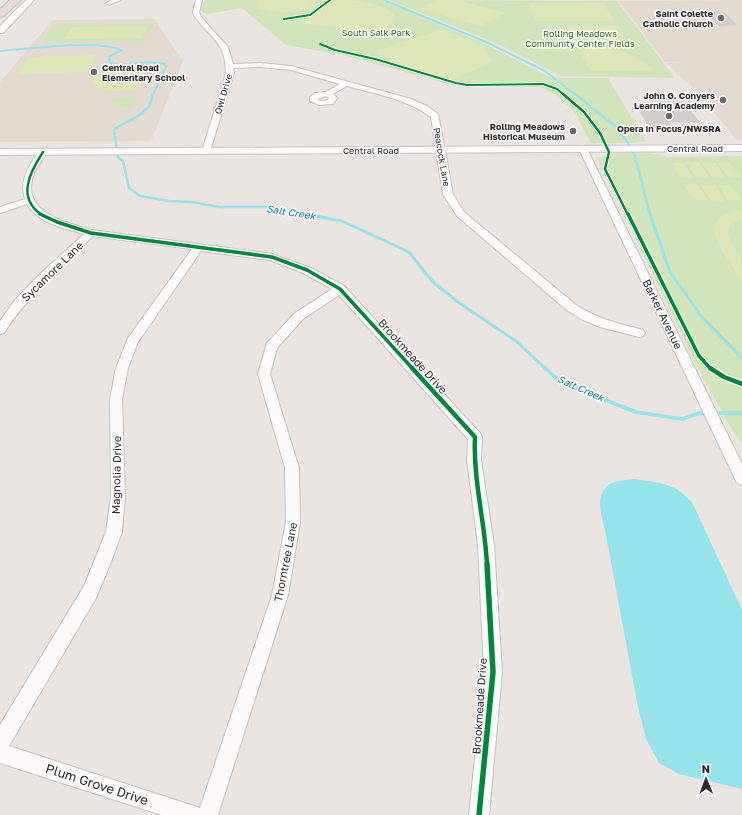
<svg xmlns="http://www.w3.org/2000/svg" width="742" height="815" font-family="'Golos Text',sans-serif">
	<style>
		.education { fill: #e5dacf }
		.green { fill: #d2e4ba }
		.pitch { fill: #dee8b7 }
		.water { fill: #95e3eb }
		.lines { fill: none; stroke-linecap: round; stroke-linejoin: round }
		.stream-far3 { stroke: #95e3eb; stroke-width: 2 }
		.stream-far2 { stroke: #95e3eb; stroke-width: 2.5 }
		.stream-far1 { stroke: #95e3eb; stroke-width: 3 }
		.stream { stroke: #95e3eb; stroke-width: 3.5 }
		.building { fill: #d1cdca; stroke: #d5d1cd }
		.minor-casing { stroke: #c4c3c2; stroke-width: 2 }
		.tertiary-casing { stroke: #c4c3c2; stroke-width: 2 }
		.motorway-casing { stroke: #c5c3c1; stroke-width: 2 }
		.minor { fill: #fcfbfa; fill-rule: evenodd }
		.tertiary { fill: #fcfbfa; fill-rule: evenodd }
		.motorway { fill: #e9dad4; fill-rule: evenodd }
		.cycleway-far4-casing { stroke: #fff; stroke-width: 3.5 }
		.cycleway-far3-casing { stroke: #fff; stroke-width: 4 }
		.cycleway-far2-casing { stroke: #fff; stroke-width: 5.5 }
		.cycleway-far1-casing { stroke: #fff; stroke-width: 7 }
		.cycleway-casing { stroke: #fff; stroke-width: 8 }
		.cycleway-far4 { stroke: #00873e; stroke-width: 2 }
		.cycleway-far3 { stroke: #00873e; stroke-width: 2.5 }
		.cycleway-far2 { stroke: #00873e; stroke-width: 3.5 }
		.cycleway-far1 { stroke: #00873e; stroke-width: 4.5 }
		.cycleway { stroke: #00873e; stroke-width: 5.5 }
		.poi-dot { fill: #6e6c6a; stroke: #fff; stroke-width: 1.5 }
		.labels { text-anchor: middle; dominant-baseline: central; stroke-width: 3; stroke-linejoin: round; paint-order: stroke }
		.far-poi-label { font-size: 9px; font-weight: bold; fill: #2b2b2b; stroke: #fff; text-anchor: end }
		.far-park-label { font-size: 9px; fill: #376a1a; stroke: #fff }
		.far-street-label { font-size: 9px; fill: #2b2b2b; stroke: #fff }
		.far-water-label { font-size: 10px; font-style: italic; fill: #0c7d98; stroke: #fff }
		.street-label { font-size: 11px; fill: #2b2b2b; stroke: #fff }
		.near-street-label { font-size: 13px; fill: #2b2b2b; stroke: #fff }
	</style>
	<rect width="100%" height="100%" fill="#eae5e0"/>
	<!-- education -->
	<g class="education">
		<path d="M742,0V140H737L690,84L677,74L668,63L689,62H665L619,1Z"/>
		<path d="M154,19L183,61L151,141L0,142V82L53,20Z"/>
	</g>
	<!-- green -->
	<g class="green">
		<path d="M204,0H382L481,42L551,78H608L646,141L632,143H591L574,112L559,97L541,87L452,85L343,55L286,45L242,8L207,14L200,10Z"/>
		<path d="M389,0L617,1L675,78L561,76L496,43Z"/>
		<path d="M154,23L143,42L40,43L56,24Z"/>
		<path d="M116,97H136L133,107H123L112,103V99Z"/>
		<path d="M618,153H650L668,157L742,156V443L729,425L695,362L597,157Z"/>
	</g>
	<!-- pitch -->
	<g class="pitch">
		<path d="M260,0H315L310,5L315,7L312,9L304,8C292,17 271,10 257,9L260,5L257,2Z"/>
		<path d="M332,0C353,0 381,0 395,16C393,24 389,27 383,32L306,24V22Z"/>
		<path d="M438,0H458L505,13L480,26L420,9Z"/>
		<path d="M528,3H603L615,21H536Z"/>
		<path d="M568,25H617L623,34V38L612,43L578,45L566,27Z"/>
		<path d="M148,26L142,38L64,39L73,27Z"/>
		<path d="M441,30L474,41L486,49L492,62L454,79L416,70L378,54V50Z"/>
		<path d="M576,46C604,46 634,50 654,71H595L590,70Z"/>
		<path d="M96,55L88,72L17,74L28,57Z"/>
		<path d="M141,71L143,72L135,90C120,91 106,93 93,85L92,79L99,72Z"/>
		<path d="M686,162H699L709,177H696Z"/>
		<path d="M671,163H684L692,177H680Z"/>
		<path d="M702,163H715L725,177H712Z"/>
		<path d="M718,163H730L741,177H728Z"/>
		<path d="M697,184L708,200H694L684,185Z"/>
		<path d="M701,185H715L725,201H711Z"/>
		<path d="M718,185H730L741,200H728Z"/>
		<path d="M742,210V218L730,225C723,239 737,247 741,259C742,265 742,274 742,281C727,257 689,216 742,210Z"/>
	</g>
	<!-- water -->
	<path class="water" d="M635,479L661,483L677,489L692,502L742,610V789L679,774L659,763L646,739L638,707L605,530C601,514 594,495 610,484C616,480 628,480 635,479Z"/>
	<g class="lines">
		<!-- stream-far3 -->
		<g class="stream-far3">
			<path d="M384,0L486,42L545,71L576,95"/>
			<path d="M0,51C34,49 91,39 122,50L109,57L110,63L121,65L149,62L165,64L166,67L153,95"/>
		</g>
		<!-- stream-far2 -->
		<g class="stream-far2">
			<path d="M153,94C152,97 151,103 149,106C141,118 124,121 114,130L118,157L123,161L129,188L140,196L169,201L192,202L219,207H273L309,215"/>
			<path d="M575,94L616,127L626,140L635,156L650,215"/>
		</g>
		<!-- stream-far1 -->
		<g class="stream-far1">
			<path d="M304,214L342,221L409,252L432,281L458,302L516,341L546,369"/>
			<path d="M650,214L670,272L702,317L742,358"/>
		</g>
		<!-- stream -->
		<g class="stream">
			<path d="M545,368L557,379L592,395L636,412L682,419L700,413H708"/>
			<path d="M714,413H742"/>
		</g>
	</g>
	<!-- building -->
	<g class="building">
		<path d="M705,12H724L737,25L719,26Z"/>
		<path d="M642,102H684L699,122H670L672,126H649L639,110H644L641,106H645Z"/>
	</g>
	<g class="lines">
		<!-- minor casing -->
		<g class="minor-casing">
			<g id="minor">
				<path d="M112,0H121L109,5L106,3Z"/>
				<path d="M196,0H202L199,12L201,17L228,47L233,64L260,63L291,66L411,99L427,106L438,114L453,194L464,212L576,305C600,320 617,323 643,330L645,333L643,336L639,337L600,327L583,320L568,311L457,216L443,194L431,117C407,99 375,94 347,86L333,94L337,98L333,104L319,105L310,101V97L315,93L326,92L340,84L291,70L260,67L233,68L234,73L210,151L209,153H203L202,151L226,73C226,43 211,38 195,17L193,12ZM326,96L329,98L328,100L320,101L318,99Z"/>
				<path d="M583,146L587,149L742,464V485L737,483L735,479L579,149Z"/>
				<path d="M43,149L47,152C42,160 36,168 33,176C21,213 67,223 92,230L272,254L311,268L344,286L480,433L482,437L481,460L494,545L502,672L489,815H469L484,672L478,545L467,460L468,439L339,295L303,319L277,348L270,374L299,468L300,522L288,595L218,815H162L0,763V725L84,586L106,532L111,497L110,399L116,368L128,338L192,249L93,236C61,267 28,295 4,333L0,334V321L15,300L38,276L84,234C64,228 39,224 27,204L0,213V207L25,199C19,179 29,166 40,150ZM201,251L270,260L303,273L332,289L295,313L267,343L258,374L285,468L286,522L272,595L200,808L9,746L96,598L111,562L122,532L125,497L122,399L128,368L138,342Z"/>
			</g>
		</g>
		<!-- tertiary casing -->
		<g class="tertiary-casing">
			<g id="tertiary">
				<path d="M26,0H34L3,33H0V26Z"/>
				<path d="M742,145V151L0,155V149Z"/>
			</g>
		</g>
		<!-- motorway casing -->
		<g class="motorway-casing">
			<path id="motorway" d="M10,0H21L4,16L0,17V9Z"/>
		</g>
		<!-- minor -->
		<use href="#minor" class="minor"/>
		<!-- tertiary -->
		<use href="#tertiary" class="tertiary"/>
		<!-- motorway -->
		<use href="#motorway" class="motorway"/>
		<!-- cycleway-far4 casing -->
		<g class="cycleway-far4-casing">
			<g id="cycleway-far4">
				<path d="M284,19L310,15L330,0"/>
				<path d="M320,44L335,50L375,59L456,83L467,85L543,84L557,89L564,95"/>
			</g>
		</g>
		<!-- cycleway-far3 casing -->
		<g class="cycleway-far3-casing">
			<g id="cycleway-far3">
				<path d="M563,94L584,112L600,133L609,152L605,169L628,215"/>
				<path d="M42,215C16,198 30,172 43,152"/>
			</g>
		</g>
		<!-- cycleway-far2 casing -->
		<g class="cycleway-far2-casing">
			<g id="cycleway-far2">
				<path d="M40,214L57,222L91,233L272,257L307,270L340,289L413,369"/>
				<path d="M628,214L699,356L711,369"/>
			</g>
		</g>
		<!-- cycleway-far1 casing -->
		<g class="cycleway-far1-casing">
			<g id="cycleway-far1">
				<path d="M412,368L475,437C473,480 485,522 487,565"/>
				<path d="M710,368L724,377L742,384"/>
			</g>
		</g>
		<!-- cycleway casing -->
		<g class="cycleway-casing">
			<path id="cycleway" d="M479,815L493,672L487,564"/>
		</g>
		<!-- cycleway-far4 -->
		<use href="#cycleway-far4" class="cycleway-far4"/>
		<!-- cycleway-far3 -->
		<use href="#cycleway-far3" class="cycleway-far3"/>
		<!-- cycleway-far2 -->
		<use href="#cycleway-far2" class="cycleway-far2"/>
		<!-- cycleway-far1 -->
		<use href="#cycleway-far1" class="cycleway-far1"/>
		<!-- cycleway -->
		<use href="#cycleway" class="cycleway"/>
	</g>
	<!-- markers -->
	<g class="poi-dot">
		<circle cx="721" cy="18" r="4"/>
		<circle cx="94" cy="72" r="4"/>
		<circle cx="723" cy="100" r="4"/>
		<circle cx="669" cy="116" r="4"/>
		<circle cx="573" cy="131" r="4"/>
	</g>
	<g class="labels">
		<!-- far-poi labels -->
		<g class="far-poi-label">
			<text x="713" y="13">Saint Colette<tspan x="713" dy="10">Catholic Church</tspan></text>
			<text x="102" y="67" text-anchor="start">Central Road<tspan x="102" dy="10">Elementary School</tspan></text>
			<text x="715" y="95">John G. Conyers<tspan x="715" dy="10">Learning Academy</tspan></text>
			<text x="565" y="126">Rolling Meadows<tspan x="565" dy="10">Historical Museum</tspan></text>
			<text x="669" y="128" text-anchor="middle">Opera in Focus/NWSRA</text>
		</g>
		<!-- far-park labels -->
		<g class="far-park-label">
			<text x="376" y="32">South Salk Park</text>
			<text x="580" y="33">Rolling Meadows<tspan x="580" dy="10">Community Center Fields</tspan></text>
		</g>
		<!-- far-street labels -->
		<g class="far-street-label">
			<text transform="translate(223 94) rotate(-74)">Owl Drive</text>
			<text x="695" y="148">Central Road</text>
			<text x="371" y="150">Central Road</text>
			<text transform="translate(442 157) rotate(80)">Peacock Lane</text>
		</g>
		<!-- far-water labels -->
		<g class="far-water-label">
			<text transform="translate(291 212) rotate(9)">Salt Creek</text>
			<text transform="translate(581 388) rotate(24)">Salt Creek</text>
		</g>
		<!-- street labels -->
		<g class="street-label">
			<text transform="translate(52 271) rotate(-44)">Sycamore Lane</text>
			<text transform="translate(663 314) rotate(64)">Barker Avenue</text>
			<text transform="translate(413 356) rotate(48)">Brookmeade Drive</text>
			<text transform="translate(116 475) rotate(-89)">Magnolia Drive</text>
			<text transform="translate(285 562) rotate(-79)">Thorntree Lane</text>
			<text transform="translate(479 706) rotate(-86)">Brookmeade Drive</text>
		</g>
		<!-- near-street labels -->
		<g class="near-street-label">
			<text transform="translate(97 784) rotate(18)">Plum Grove Drive</text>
		</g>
	</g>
	<!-- north arrow -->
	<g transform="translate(706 779) rotate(359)" stroke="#ffffff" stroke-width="3" paint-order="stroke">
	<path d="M0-3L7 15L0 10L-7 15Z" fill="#2b2b2b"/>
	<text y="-6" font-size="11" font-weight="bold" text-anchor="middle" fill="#2b2b2b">N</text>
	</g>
</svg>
